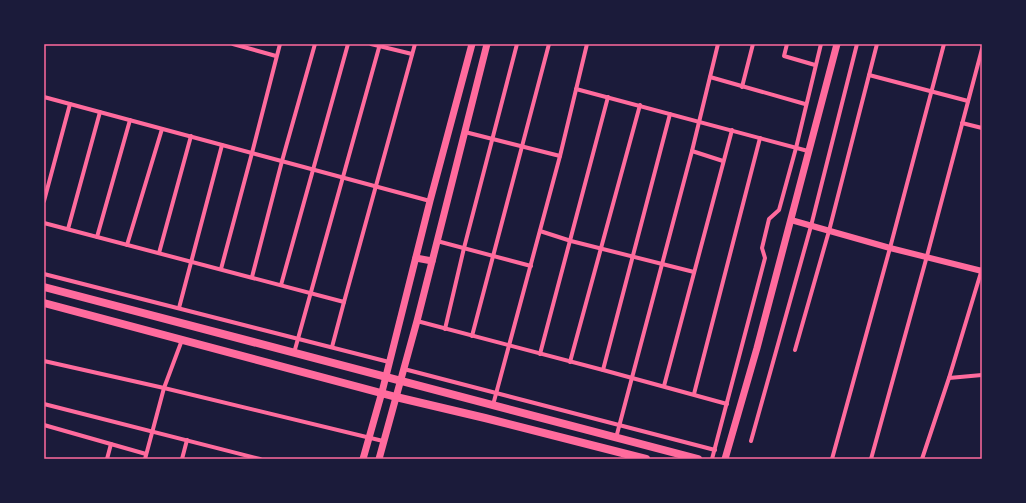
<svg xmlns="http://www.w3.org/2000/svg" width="1026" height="503" font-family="Manrope,sans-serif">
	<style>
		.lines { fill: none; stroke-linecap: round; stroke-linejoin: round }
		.minor { stroke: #ff6b9d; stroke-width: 4 }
		.tertiary { stroke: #ff6b9d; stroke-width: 6 }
		.secondary { stroke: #ff6b9d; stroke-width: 7 }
		.primary { stroke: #ff6b9d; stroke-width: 8 }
		.neatline { fill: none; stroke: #ff6b9d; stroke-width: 1.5 }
	</style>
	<rect width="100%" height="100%" fill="#1b1b3a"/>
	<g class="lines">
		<!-- minor -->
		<g class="minor">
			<path d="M233,44L276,56"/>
			<path d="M371,44L412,54"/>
			<path d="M787,44L784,56L815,65"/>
			<path d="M869,75L968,101"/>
			<path d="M710,77L805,104"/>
			<path d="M742,87L753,44"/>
			<path d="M576,89L808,151"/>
			<path d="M44,97L430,201"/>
			<path d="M962,123L982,128"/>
			<path d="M465,132L560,156"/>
			<path d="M692,151L723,161"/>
			<path d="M44,201L70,104"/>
			<path d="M44,223L344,302L415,44"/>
			<path d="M68,229L100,112"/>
			<path d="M540,231L571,241L694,272"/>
			<path d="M97,237L130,120"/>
			<path d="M437,241L531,266"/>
			<path d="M127,245L162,129"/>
			<path d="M159,253L191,136"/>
			<path d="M221,269L252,153L280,44"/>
			<path d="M44,274L389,362"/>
			<path d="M252,277L282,161L315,44"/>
			<path d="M281,285L348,44"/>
			<path d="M179,308L222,145"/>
			<path d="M417,321L603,370L727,404"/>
			<path d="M445,329L464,248L517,44"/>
			<path d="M472,336L549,44"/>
			<path d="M332,347L344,302"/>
			<path d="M795,350L829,231L877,44"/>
			<path d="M294,353L380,44"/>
			<path d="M540,354L608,97"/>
			<path d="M44,361L164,388L383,441"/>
			<path d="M570,362L640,105"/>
			<path d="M404,369L715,450"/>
			<path d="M603,370L670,114"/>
			<path d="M949,378L982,375"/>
			<path d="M664,386L732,130"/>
			<path d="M694,394L760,138"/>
			<path d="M44,404L260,459"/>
			<path d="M493,405L560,156L587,44"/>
			<path d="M44,425L146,454"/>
			<path d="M616,438L692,151L718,44"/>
			<path d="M751,441L811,226L857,44"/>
			<path d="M107,459L111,444"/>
			<path d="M145,459L164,388L182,340"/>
			<path d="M182,459L187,440"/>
			<path d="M712,459L765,258L762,248L769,219L779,210L796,148L821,44"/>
			<path d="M832,459L890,248L944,44"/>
			<path d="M871,459L927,256L982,49"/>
			<path d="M922,459L949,378L982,269"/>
		</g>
		<!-- tertiary -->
		<path class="tertiary" d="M791,220L890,248L982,271"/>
		<!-- secondary -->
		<g class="secondary">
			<path d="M416,258L432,261"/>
			<path d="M363,459L382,392L430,201L472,44"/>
			<path d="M379,459L417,321L487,44"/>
			<path d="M725,459L757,348L837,44"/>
		</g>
		<!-- primary -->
		<g class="primary">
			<path d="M44,287L698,459"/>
			<path d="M44,303L396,397L485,418L646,459"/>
		</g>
	</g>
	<!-- border -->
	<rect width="1026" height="503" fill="none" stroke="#1b1b3a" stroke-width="90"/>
	<rect x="45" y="45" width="936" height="413" class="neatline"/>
</svg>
